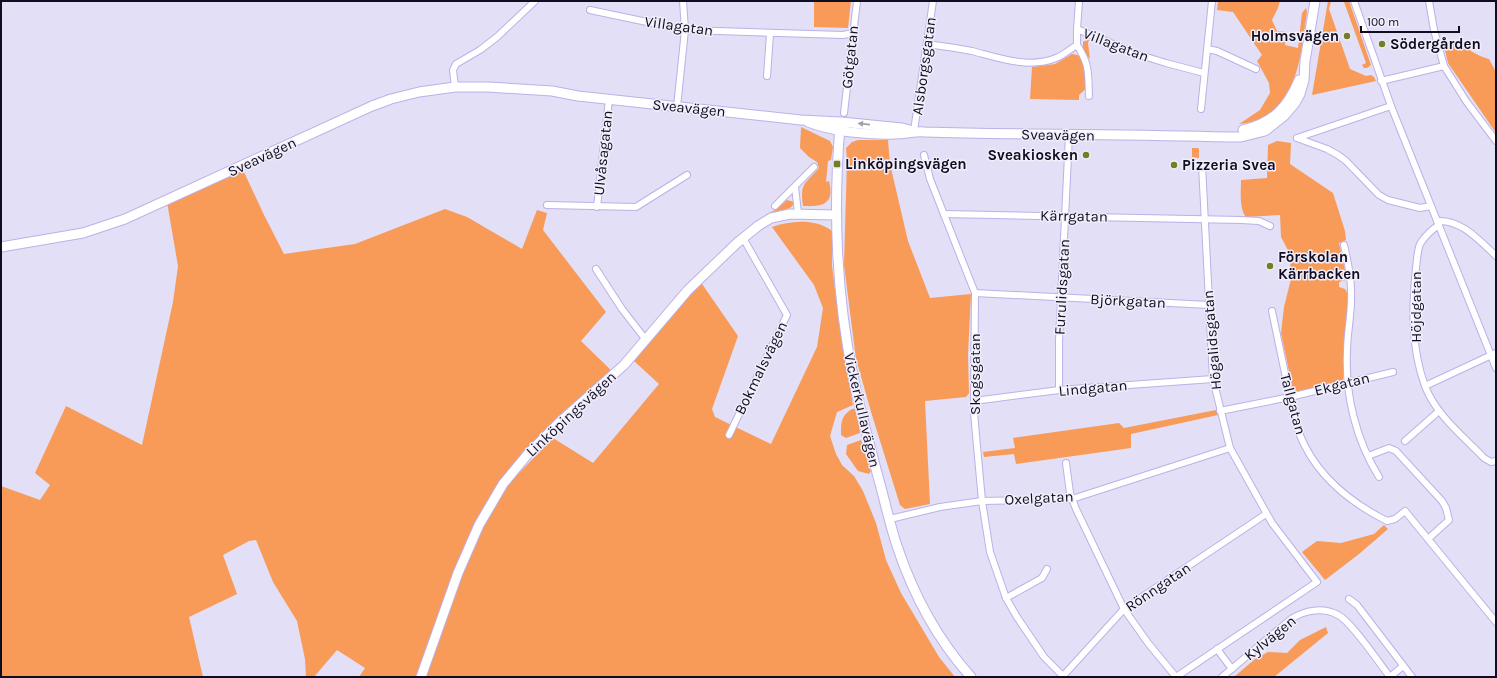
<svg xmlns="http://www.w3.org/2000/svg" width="1497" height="678" font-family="Karla,sans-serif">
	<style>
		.green { fill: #f89a58 }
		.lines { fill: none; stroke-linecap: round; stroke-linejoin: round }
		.minor-casing { stroke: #bcb1e8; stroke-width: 8 }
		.secondary-casing { stroke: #bcb1e8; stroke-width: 11 }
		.minor { stroke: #fff; stroke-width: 6 }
		.secondary { stroke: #fff; stroke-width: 9 }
		.oneway { fill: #a09ea6 }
		.poi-dot { fill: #767d27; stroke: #f0eefa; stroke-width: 1.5 }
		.labels { text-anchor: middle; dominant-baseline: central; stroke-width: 3; stroke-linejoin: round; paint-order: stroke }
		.street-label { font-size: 15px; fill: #110c20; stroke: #f0eefa }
		.poi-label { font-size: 15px; font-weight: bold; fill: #110c20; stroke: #f0eefa; text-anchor: start }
	</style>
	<rect width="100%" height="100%" fill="#e3dff6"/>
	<!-- green -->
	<g class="green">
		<path d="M814,1H851L848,28L814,27Z"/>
		<path d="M1218,1H1280L1278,8L1272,20L1277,31L1287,32L1285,45L1298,48L1302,13L1306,8L1307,12C1300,58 1298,118 1239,124L1260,110L1270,93L1269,83L1257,61L1262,55L1233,12L1217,10Z"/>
		<path d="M1328,1H1331L1329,9L1350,69L1366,76L1371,75L1374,77L1376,81L1312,95Z"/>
		<path d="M1340,1H1349L1371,65L1367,68H1364L1362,65L1366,63L1344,2Z"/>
		<path d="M1087,40H1089L1088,43L1090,59L1083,51V42Z"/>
		<path d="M1459,41C1467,50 1478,56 1489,59L1496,72V133L1448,63L1443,42Z"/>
		<path d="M1072,54C1077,55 1081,55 1083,59C1085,64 1087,84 1086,88C1084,91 1081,93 1079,95V100L1030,99L1032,67L1055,64Z"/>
		<path d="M801,127L830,141L833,147L831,160L828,161L826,182L829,181C835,204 823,207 803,206C800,183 804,185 819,168L817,162L809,157L800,148Z"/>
		<path d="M858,140H888L890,164L908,241L930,298L971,294L968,354L969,393L966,397L925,401L930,504L905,509L900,505L872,415L856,359L844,265L847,161L846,148L852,142Z"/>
		<path d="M1277,141L1291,143L1290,164L1333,193L1345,231L1346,240L1339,243L1346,275V280L1339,282V287L1345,289L1348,294L1343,381L1338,384L1294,395L1281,333L1284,307L1291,279L1290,254L1281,237L1280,215L1246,217C1239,209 1241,190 1241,180L1267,178L1268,145Z"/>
		<path d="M1192,148H1198L1199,149V158L1192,157Z"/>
		<path d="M243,170L264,215L284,254L355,244L445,209L467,217L522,249L537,210L547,213L543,230L606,312L581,341L618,377L547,429L518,474L553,438L593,463L659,384L634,361L700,281L738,336L712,409L715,417L771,444L817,347L823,308L814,285L772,227C790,221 815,218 832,231V266L841,335L853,405L837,412L830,436L836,454L842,465L854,476L863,491L876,523L886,560L901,593L939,657L955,677H359L365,668L337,650L314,677H306L305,659L297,621L273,582L256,540L249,541L223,555L237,594L189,617L203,677H1V486L40,500L50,485L35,473L66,406L142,445L173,302L178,266L167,202Z"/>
		<path d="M787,200L794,202L793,205L790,208L767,214L777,209Z"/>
		<path d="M852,409H857L860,433L846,438L841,435C841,422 841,416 852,409Z"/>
		<path d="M1216,410L1218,415L1131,434V448L1016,464L1014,454L984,457L983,452L1015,448L1013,438L1119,423L1124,428Z"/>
		<path d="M861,440L871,471L869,474L858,471L846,454L847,445Z"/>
		<path d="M1384,525L1388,529L1359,554L1325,580L1302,552L1317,541L1341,543L1374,534Z"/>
		<path d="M1326,627L1328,633L1274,677H1234L1255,659L1268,652L1287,653L1300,640Z"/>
	</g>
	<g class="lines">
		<!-- minor casing -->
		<g class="minor-casing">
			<g id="minor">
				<path d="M1354,1L1391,106L1496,368"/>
				<path d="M1429,1L1434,30L1444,66L1466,101L1496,141"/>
				<path d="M590,10L685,30L843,35L853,33"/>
				<path d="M1077,29L1079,1"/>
				<path d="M927,44C942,46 957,48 972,51C999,58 1029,69 1056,58C1064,55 1070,49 1077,45V29L1137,54L1166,63L1204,73"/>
				<path d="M1077,45C1090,65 1088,73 1089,96"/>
				<path d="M1207,49L1217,51L1256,69"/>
				<path d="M767,76L770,34"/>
				<path d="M1381,81L1444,66"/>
				<path d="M455,87L453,70L456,64L480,50L497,37L535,1"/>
				<path d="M677,107L685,30L683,1"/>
				<path d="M1201,109L1212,1"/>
				<path d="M844,113L857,1"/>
				<path d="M914,131L933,1"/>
				<path d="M1297,138L1327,149L1338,155L1346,161L1379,195L1388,200L1420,208L1431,206"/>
				<path d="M1297,138L1391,106"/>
				<path d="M924,155L930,179L975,293L974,413L982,501L990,552L1006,598L1017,617L1044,657L1064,677"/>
				<path d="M795,187L798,213"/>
				<path d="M547,205L636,207L687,175"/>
				<path d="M775,206L814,167"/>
				<path d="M597,207L609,99"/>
				<path d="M944,214L1241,220L1259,221L1270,226"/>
				<path d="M1437,221C1461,219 1480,241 1496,256"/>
				<path d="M1439,225C1431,230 1425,236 1420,244C1417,252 1417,261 1416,268C1412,307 1411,348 1425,386C1436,415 1463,436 1484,458L1491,462L1496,461"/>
				<path d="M1344,245C1348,263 1352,281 1351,300C1351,317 1347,334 1347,352C1345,395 1356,440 1379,477"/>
				<path d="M596,269L622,309L646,340"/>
				<path d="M975,293L1209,305"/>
				<path d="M1272,311C1277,335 1282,359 1287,383C1290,399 1293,417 1299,433C1315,474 1349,502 1387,521L1395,519L1405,511L1496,622"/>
				<path d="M1425,386L1496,353"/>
				<path d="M1059,390V341L1069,135"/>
				<path d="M974,401L1059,390L1213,379"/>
				<path d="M1220,411L1290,397L1393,372"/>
				<path d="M729,435L787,315L743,238"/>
				<path d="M1405,441L1439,411"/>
				<path d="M1368,456L1389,448L1396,451L1442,501L1446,508L1449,520L1428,539"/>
				<path d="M1066,463L1070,493L1076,509L1124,609L1148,643L1176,677L1317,582L1272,523L1230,448L1213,379L1202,165"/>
				<path d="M890,519L940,507L982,501L1072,499L1230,448"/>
				<path d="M1006,598L1042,578L1047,569"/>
				<path d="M1349,599L1357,605L1412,677"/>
				<path d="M1217,649L1232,669"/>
				<path d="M1063,676L1124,609L1266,514"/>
				<path d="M1222,677L1291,619C1305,610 1323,607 1338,615C1352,622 1379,663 1390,677"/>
				<path d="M1390,677L1403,666"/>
			</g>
		</g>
		<!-- secondary casing -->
		<g class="secondary-casing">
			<g id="secondary">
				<path d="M808,122C833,132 869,135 895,134C906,134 915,131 925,132C1026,135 1126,134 1227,137H1241L1265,131L1284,116L1295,103L1300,94L1304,80L1305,61L1315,1"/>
				<path d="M840,126C833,210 836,293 853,376C859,408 869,441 877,473C884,497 889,522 897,546C913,594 937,639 971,677"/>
				<path d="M1243,130C1273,123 1288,107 1299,80"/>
				<path d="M1,247L83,233L125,219L372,106L391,99L419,92L455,87H488L552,91L578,96L801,120L841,122L902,128L914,131"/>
				<path d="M421,677L458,573L479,525L503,484L527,455L562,420L624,365L688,290L737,243L758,226L771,218L790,214L836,215"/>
			</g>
		</g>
		<!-- minor -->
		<use href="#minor" class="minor"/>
		<!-- secondary -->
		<use href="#secondary" class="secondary"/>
	</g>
	<!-- one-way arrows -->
	<defs><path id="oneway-solid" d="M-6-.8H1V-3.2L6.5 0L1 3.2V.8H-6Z"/></defs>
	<use class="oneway" href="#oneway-solid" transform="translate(864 124) rotate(-174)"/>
	<!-- markers -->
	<g class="poi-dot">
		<circle cx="1347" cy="36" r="4"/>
		<circle cx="1382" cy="44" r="4"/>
		<circle cx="1086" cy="155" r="4"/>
		<rect x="833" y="160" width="8" height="8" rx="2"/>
		<circle cx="1174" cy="165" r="4"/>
		<circle cx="1270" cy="266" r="4"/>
	</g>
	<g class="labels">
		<!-- street labels -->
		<g class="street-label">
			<text transform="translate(679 26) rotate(8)">Villagatan</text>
			<text transform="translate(1116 45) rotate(21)">Villagatan</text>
			<text transform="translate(850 57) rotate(-84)">Götgatan</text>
			<text transform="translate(924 66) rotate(-82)">Alsborgsgatan</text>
			<text transform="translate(689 108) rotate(6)">Sveavägen</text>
			<text transform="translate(1058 135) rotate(1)">Sveavägen</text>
			<text transform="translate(603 153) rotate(-84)">Ulvåsagatan</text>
			<text transform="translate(262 157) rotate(-25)">Sveavägen</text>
			<text transform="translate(1074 216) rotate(1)">Kärrgatan</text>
			<text transform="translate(1062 287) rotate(-87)">Furulidsgatan</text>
			<text transform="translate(1128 301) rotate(3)">Björkgatan</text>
			<text transform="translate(1416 307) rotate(-90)">Höjdgatan</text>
			<text transform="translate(1212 340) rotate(-95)">Högalidsgatan</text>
			<text transform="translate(761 368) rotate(-64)">Bokmalsvägen</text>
			<text transform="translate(975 374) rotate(-90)">Skogsgatan</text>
			<text transform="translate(1342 384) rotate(-14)">Ekgatan</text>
			<text transform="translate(1093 388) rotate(-5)">Lindgatan</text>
			<text transform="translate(1293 404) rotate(75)">Tallgatan</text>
			<text transform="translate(862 410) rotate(77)">Vickerkullavägen</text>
			<text transform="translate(571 414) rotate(-43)">Linköpingsvägen</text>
			<text transform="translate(1039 498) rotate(-3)">Oxelgatan</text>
			<text transform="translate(1158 587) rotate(-34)">Rönngatan</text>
			<text transform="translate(1270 638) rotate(-39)">Kylvägen</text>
		</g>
		<!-- poi labels -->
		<g class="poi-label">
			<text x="1339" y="36" text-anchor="end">Holmsvägen</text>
			<text x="1390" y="44">Södergården</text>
			<text x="1078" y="155" text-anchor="end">Sveakiosken</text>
			<text x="845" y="164">Linköpingsvägen</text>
			<text x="1182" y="165">Pizzeria Svea</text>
			<text x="1278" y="257">Förskolan<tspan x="1278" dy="17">Kärrbacken</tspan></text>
		</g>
	</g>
	<!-- border -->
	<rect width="1497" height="678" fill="none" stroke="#110c20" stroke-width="4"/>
	<!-- scale -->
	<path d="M1361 26v6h98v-6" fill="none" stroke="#110c20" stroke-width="2"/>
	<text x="1367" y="26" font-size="12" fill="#110c20" stroke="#f0eefa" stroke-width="3" paint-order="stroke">100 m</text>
</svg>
